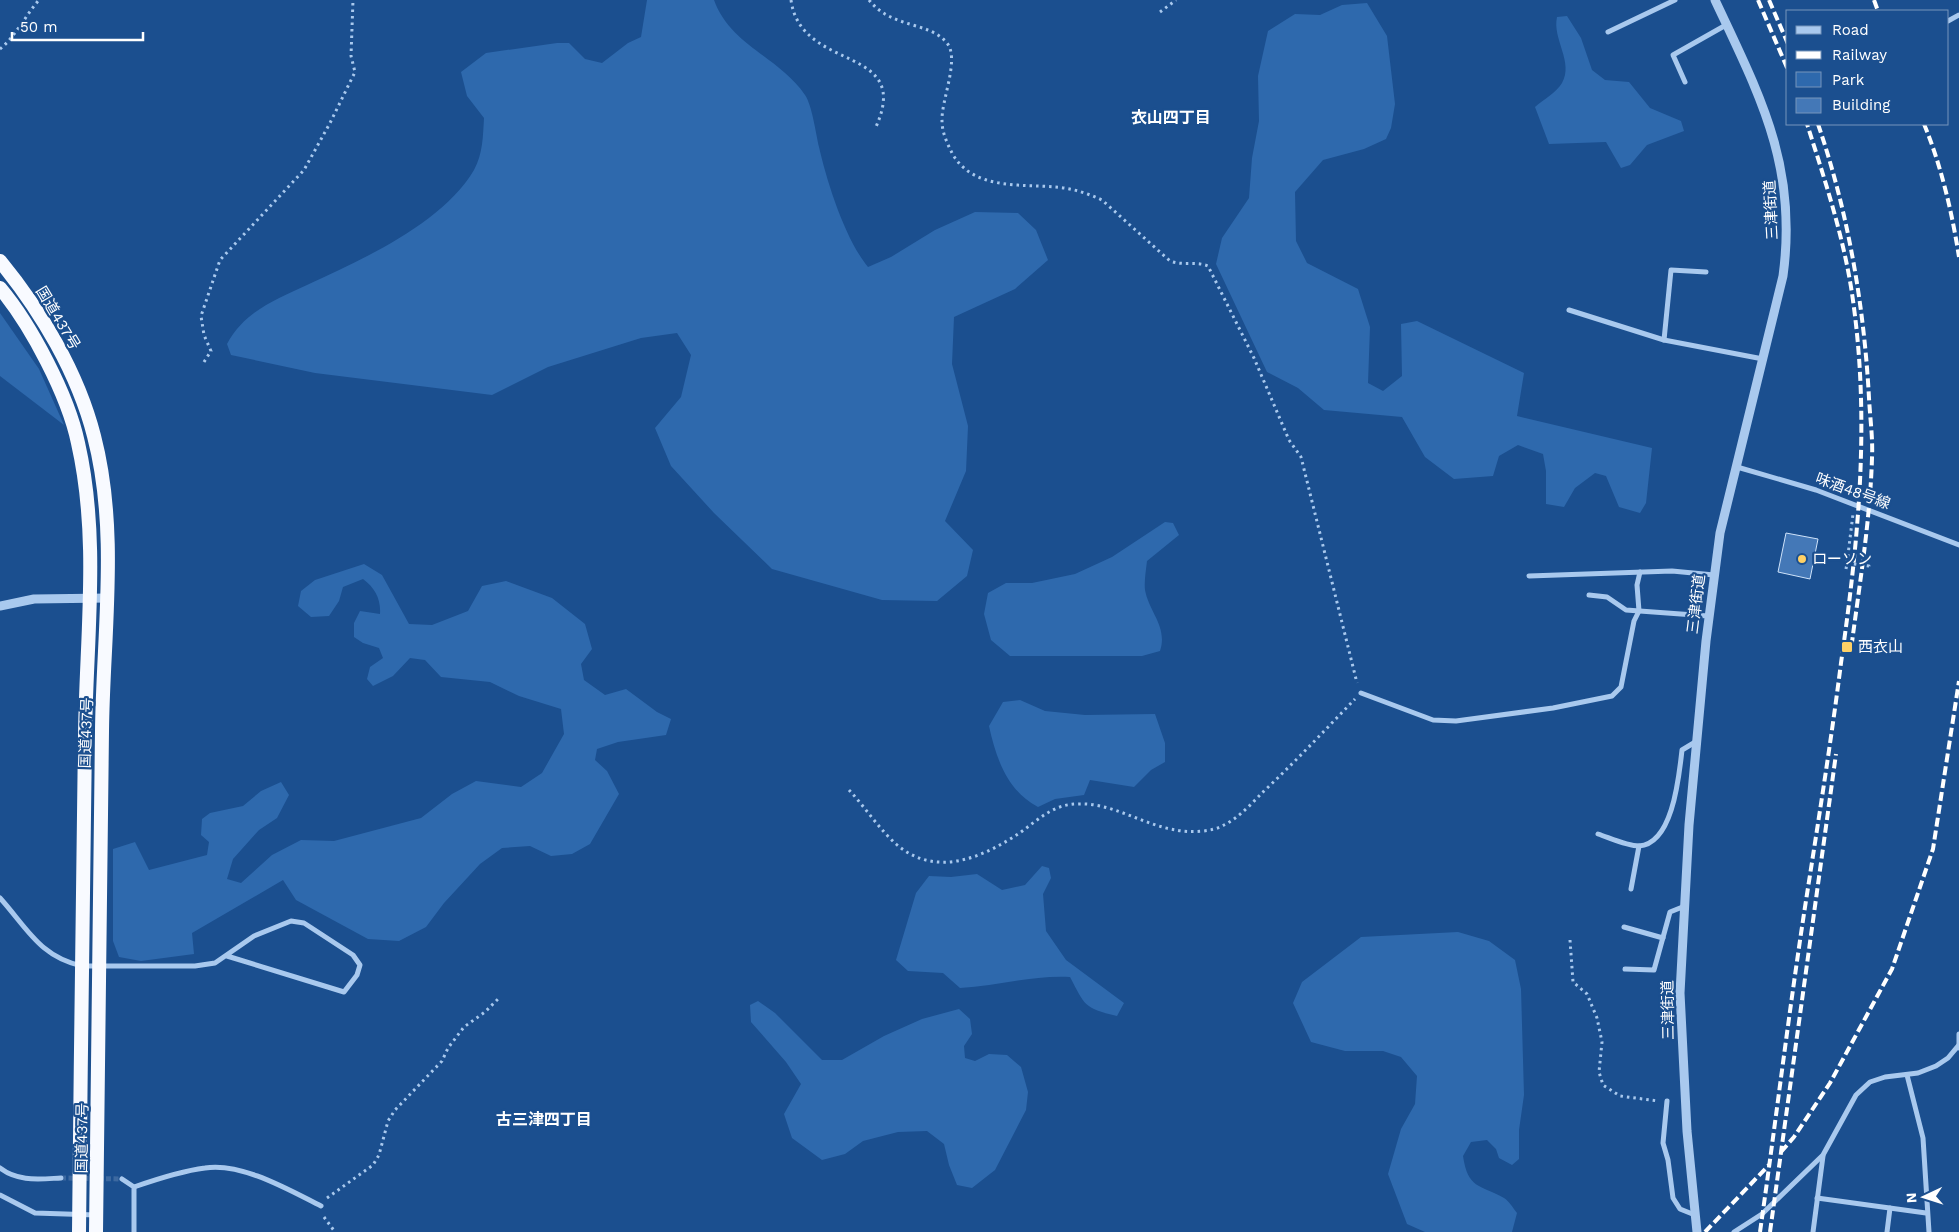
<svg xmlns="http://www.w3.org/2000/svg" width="1959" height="1232" font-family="'Work Sans','Noto Sans JP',sans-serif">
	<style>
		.green { fill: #2e69ad }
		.building { fill: #4478b7; stroke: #cfe3fa }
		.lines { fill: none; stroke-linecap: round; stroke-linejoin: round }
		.minor-tunnel { stroke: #3d69a0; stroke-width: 5; stroke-dasharray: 5 2.5; stroke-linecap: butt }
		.path { stroke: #a9c9ee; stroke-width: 3; stroke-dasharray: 2.5 4; stroke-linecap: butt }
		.minor { stroke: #a9c9ee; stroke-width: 5 }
		.tertiary { stroke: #a9c9ee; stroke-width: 9 }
		.trunk { stroke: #f8faff; stroke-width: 14 }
		.rail { stroke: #fff; stroke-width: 4; stroke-dasharray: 9 4; stroke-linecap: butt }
		.poi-dot { fill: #ffd166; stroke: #1b4f8f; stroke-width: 2 }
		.labels { text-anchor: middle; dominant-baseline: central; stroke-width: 4.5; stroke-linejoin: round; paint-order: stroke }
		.street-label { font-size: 15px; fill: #fff; stroke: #1b4f8f }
		.poi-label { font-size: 15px; fill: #fff; stroke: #1b4f8f; text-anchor: start }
		.neighbourhood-label { font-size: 16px; font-weight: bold; fill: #fff; stroke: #1b4f8f }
	</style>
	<rect width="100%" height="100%" fill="#1b4f8f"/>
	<!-- green -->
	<g class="green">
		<path d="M647,0H714C730,45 779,57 805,95C812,105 816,134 819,147C827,182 845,239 868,267L891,257L935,230L975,212L1018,213L1036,230L1048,260L1015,289L954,317L952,364L968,426L966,471L945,521L973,550L967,576L937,601L882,600L772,569L714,513L671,466L655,428L681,397L691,355L677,333L641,338L548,367L492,395L315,373L231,355L227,344C245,311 275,300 307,285C363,259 442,224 474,170C483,154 483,135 484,118L467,96L461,72L486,53L557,43H569L585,59L602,63L628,43L641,37Z"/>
		<path d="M1367,3L1387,36L1395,104L1391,128L1386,139L1364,149L1323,160L1295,192L1296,241L1307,263L1358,289L1370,327L1368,383L1383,391L1402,376L1401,324L1417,321L1524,373L1517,416L1652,448L1646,503L1640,513L1619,507L1606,476L1595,473L1575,488L1564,507L1546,504V471L1543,454L1518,445L1499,456L1493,476L1454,479L1425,457L1402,417L1324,410L1298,388L1267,372L1216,264L1222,238L1249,198L1252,158L1259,121L1258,76L1268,31L1295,14L1320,15L1342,5Z"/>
		<path d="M1567,16L1581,38L1592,70L1605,80L1629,82L1650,108L1681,121L1684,131L1647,145L1630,165L1621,168L1606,142L1549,144L1535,107C1543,100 1557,92 1562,83C1574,62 1552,39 1557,17Z"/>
		<path d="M0,313L39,369L64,425L0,376Z"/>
		<path d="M1165,522L1173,523L1179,535L1147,561C1146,570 1144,581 1145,590C1149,612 1168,627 1160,651L1142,656H1010L991,640L984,614L988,593L1006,583H1032L1075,574L1112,557Z"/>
		<path d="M364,564L382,575L409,624L432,625L468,611L482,586L506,581L552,598L585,624L592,649L581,664L584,680L605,695L626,689L657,712L671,719L666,735L618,742L597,749L595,760L607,771L619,794L590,844L572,854L551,856L530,846L502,848L480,864L444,903L426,927L399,941L368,939L296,900L283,880L192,933L194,954L141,961L119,957L113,941V849L135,842L149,870L207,855L209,842L201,835L202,819L210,813L243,806L261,791L281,782L289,795L277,818L259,830L233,859L227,879L241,883L272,855L301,840L334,841L421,818L452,794L476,781L521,787L542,773L564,734L561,709L519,696L490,682L441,677L425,660L410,658L393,676L373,686L367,679L370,667L383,658L379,648L363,643L354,637V623L360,611L380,614C381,599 375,588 363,579L343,587L339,601L329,616L311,617L298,606L301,591L315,580Z"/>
		<path d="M1020,700L1045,711L1085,715L1155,714L1165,743V762L1151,770L1134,787L1090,780L1084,795L1055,799L1038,807C1007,791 996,758 989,726L1003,702Z"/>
		<path d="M1042,866L1049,868L1051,878L1043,894L1046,931L1066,960L1124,1003L1117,1016C1083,1008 1085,1005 1070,977C1033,975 997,986 960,988L943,973L908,971L896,960L916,893L929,876L951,877L977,874L1002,890L1025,885Z"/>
		<path d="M1458,932L1489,941L1515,960L1521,989L1524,1095L1519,1130V1159L1512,1165L1499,1158L1496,1149L1487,1140L1471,1142L1463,1156C1468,1189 1479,1184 1504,1198C1509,1201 1513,1208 1517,1213L1512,1232H1425L1407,1224L1388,1174L1401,1129L1415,1104L1417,1076L1401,1057L1383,1051H1345L1311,1042L1293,1003L1302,982L1361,937Z"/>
		<path d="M758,1001L775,1013L822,1060H842L884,1036L922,1019L959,1009L970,1019L972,1034L964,1046L965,1058L975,1061L989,1054L1007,1055L1021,1067L1028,1092L1026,1110L995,1170L972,1188L957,1185L949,1165L944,1144L927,1131L898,1132L863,1141L845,1154L822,1160L792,1138L784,1114L801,1084L786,1062L751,1022L750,1005Z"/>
	</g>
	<!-- building -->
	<path class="building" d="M1786,533L1818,539L1810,579L1778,572Z"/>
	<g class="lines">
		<!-- minor-tunnel -->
		<path class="minor-tunnel" d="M61,1178L122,1179"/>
		<!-- path -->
		<g class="path">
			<path d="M791,0C801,74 915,43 875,129"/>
			<path d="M869,0C892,29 929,21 947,43C960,59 941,101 942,121C942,132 947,143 952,153C972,190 1020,184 1055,187C1071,188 1087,193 1102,200L1170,261C1183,266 1196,261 1208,266L1254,358L1289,440L1301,457L1357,683"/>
			<path d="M1160,12L1176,0"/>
			<path d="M0,49C16,36 25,16 39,0"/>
			<path d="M204,362L211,351L204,335L201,316L220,260L304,170L330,123L355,72L351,56L353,0"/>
			<path d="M1847,563L1853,514"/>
			<path d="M1846,569L1847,563L1869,566L1868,570"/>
			<path d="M849,790C865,807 879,829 896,844C936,879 984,857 1021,832C1039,819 1054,804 1077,804C1111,802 1143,825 1176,830C1189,833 1213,832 1224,825C1240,817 1252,803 1264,791C1296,761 1325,730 1355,699"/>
			<path d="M1570,940L1573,982L1587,994L1597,1018L1602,1042L1599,1072L1603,1085L1620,1096L1658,1101"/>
			<path d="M327,1198L373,1165L379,1155L388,1121L395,1110L442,1061L448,1048L464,1027L485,1012L499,998"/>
			<path d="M324,1217L335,1232"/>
		</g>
		<!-- minor -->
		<g class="minor">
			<path d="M1948,21L1959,15"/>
			<path d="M1608,32L1675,0"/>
			<path d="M1685,82L1673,55L1726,25"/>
			<path d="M1569,310L1664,340L1763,359"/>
			<path d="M1664,340L1671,270L1706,272"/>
			<path d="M1737,467L1816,490L1959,545"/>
			<path d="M1529,576L1672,571L1714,575"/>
			<path d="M1589,595L1607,597L1626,610L1708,616"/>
			<path d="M1361,693L1433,720L1456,721L1553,708L1612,696L1621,687L1634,621L1639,611L1637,585L1640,572"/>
			<path d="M1598,834C1610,838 1627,846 1639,846C1673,844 1679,776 1682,750L1697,741"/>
			<path d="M1631,889L1639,846"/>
			<path d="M0,898C27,928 40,957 82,966H195L215,963L254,936L291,921L304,923L353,955L360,965L357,975L344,992L227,956"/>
			<path d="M1624,927L1663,938"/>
			<path d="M1625,969L1654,970L1670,912L1685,906"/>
			<path d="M1959,1048V1034"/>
			<path d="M1907,1075L1923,1138L1929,1232"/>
			<path d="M1667,1101L1663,1143L1668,1160L1673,1198L1680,1209L1695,1215"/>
			<path d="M0,1168C18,1182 39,1179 61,1178"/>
			<path d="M122,1179L134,1187V1232"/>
			<path d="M134,1187C157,1179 181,1171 205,1168C241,1162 289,1190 321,1206"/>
			<path d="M0,1195L35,1213L96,1215"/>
			<path d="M1817,1198L1926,1213"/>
			<path d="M1734,1232L1762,1214L1823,1155L1856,1095L1870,1082L1885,1077L1918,1073L1936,1066L1948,1058L1958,1046"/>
			<path d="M1813,1232L1823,1156"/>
			<path d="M1887,1232L1890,1208"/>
		</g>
		<!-- tertiary -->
		<g class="tertiary">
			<path d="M0,606L34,599L108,598"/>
			<path d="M1697,1232L1687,1131L1680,993L1689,825L1706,641L1720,533L1783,276C1798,166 1760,96 1715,0"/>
		</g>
		<!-- trunk -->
		<g class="trunk">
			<path d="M0,261C41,311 78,373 94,436C119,532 103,634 102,731C99,898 99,1065 96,1232"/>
			<path d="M0,288C31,325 68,395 78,443C100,540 86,639 85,737C82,902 81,1067 79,1232"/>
		</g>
		<!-- rail -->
		<g class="rail">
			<path d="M1758,0L1788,70"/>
			<path d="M1769,0L1788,44"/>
			<path d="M1874,0L1878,11"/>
			<path d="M1818,124C1848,212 1864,305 1869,398C1870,418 1873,438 1872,458C1870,523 1859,587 1851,650"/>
			<path d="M1924,124C1941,165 1952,212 1959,257"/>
			<path d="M1781,1152L1794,1137L1830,1083L1892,969L1933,849L1959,681"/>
			<path d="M1705,1232L1769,1165"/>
			<path d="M1760,1232C1777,1113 1791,994 1810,875C1821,804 1832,734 1841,663C1859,537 1871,414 1851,287C1842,232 1824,177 1807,124"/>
			<path d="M1770,1232L1836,754"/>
		</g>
	</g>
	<!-- markers -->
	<g class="poi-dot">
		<circle cx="1802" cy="559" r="5"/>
		<rect x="1841" y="641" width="12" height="12" rx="2.5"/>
	</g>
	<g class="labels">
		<!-- street labels -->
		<g class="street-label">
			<text transform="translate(1771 210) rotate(-93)">三津街道</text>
			<text transform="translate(58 318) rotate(59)">国道437号</text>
			<text transform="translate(1853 491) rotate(20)">味酒48号線</text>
			<text transform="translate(1696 604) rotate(-83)">三津街道</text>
			<text transform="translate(86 733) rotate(-88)">国道437号</text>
			<text transform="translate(1668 1010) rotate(-91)">三津街道</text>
			<text transform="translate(82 1138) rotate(-89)">国道437号</text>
		</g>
		<!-- poi labels -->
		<g class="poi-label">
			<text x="1812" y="559">ローソン</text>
			<text x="1858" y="647">西衣山</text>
		</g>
		<!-- neighbourhood labels -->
		<g class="neighbourhood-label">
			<text x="1171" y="117">衣山四丁目</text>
			<text x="544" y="1119">古三津四丁目</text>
		</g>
	</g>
	<!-- legend -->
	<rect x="1786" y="10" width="162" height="115" fill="#1b4f8f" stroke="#7695bc"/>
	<rect x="1796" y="26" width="25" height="8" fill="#a9c9ee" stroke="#7695bc"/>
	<text x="1832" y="35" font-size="15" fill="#ffffff">Road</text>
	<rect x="1796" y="51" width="25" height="8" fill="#ffffff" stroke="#7695bc"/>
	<text x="1832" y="60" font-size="15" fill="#ffffff">Railway</text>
	<rect x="1796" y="72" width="25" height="15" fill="#2e69ad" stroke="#7695bc"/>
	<text x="1832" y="85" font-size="15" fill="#ffffff">Park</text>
	<rect x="1796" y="98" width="25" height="15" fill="#4478b7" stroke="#7695bc"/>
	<text x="1832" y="110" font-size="15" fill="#ffffff">Building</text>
	<!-- north arrow -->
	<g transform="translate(1924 1197) rotate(266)" stroke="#1b4f8f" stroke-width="4" paint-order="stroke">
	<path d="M0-4L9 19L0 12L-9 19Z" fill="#ffffff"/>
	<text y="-8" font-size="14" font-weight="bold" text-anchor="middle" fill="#ffffff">N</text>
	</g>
	<!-- scale -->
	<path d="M12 32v8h131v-8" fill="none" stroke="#ffffff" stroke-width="2.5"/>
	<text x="20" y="32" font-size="15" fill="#ffffff" stroke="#1b4f8f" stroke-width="4" paint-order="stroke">50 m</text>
</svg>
